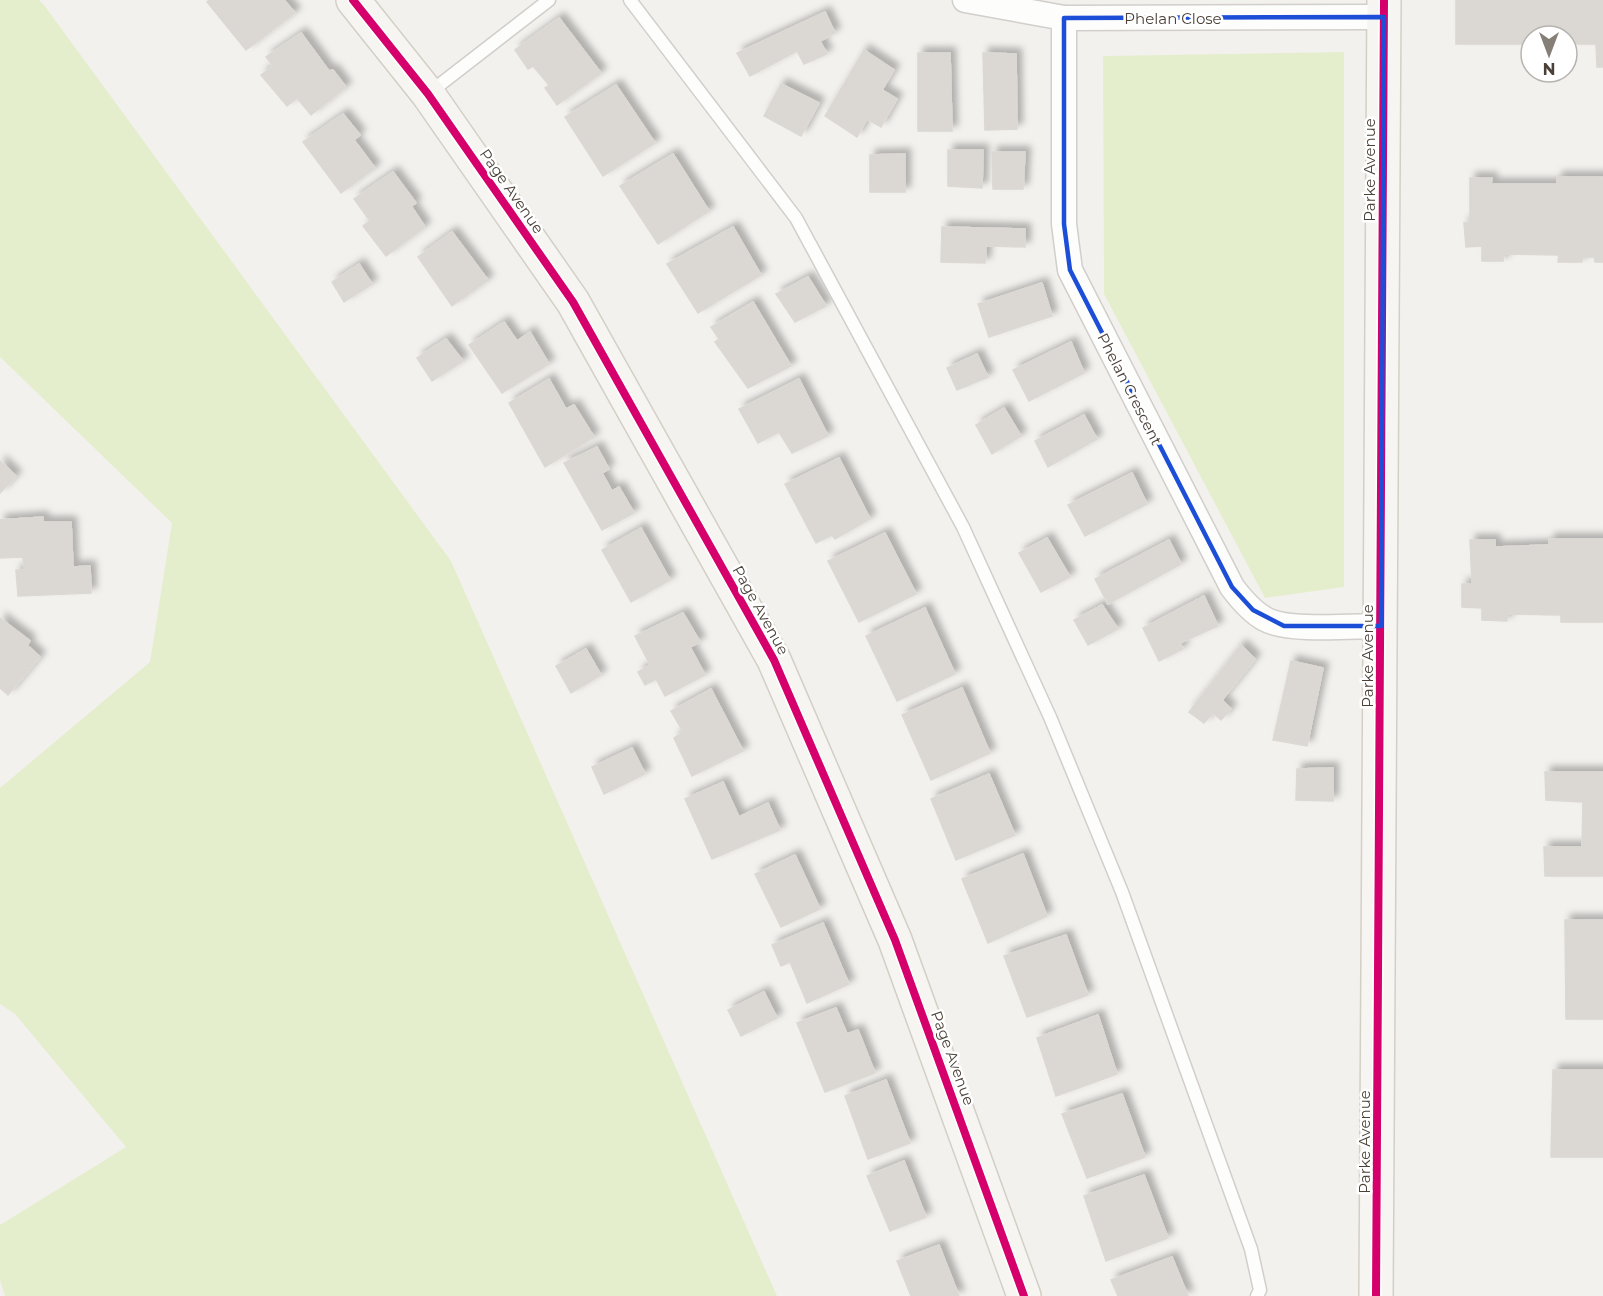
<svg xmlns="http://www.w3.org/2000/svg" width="1603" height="1296" font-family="Montserrat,sans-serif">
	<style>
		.green { fill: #e4eecd }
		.building { fill: #dbd8d4; stroke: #dcd8d3; stroke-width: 1.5; filter: url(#shadow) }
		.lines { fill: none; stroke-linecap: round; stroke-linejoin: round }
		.lane-casing { stroke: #d1cecb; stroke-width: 15 }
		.street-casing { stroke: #d1cecb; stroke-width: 27 }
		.secondary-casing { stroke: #d4cfc6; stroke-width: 36 }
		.lane { stroke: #fdfdfc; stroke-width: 12 }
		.street { stroke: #fdfdfc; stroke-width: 24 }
		.secondary { stroke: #f7f5f1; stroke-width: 33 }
		.cycleway-casing { stroke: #fff; stroke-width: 11 }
		.cycleway { stroke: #d6006c; stroke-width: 8 }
		.marked { fill: none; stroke: #1d4ed8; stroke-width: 4.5; stroke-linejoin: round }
		.labels { text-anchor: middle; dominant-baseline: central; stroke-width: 5; stroke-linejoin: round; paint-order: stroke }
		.street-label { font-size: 15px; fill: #4b4138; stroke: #fff }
	</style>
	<defs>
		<filter id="shadow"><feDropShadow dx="5.5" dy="-5.5" stdDeviation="3" flood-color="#0004"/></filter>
	</defs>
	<rect width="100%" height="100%" fill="#f3f1ee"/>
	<!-- green -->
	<g class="green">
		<path d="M0,0H39L44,5L451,561L777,1296H5L0,1280V1225L126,1147L15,1014L0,1004V788L150,662L172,523L0,357Z"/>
		<path d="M1344,52V587L1265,598L1104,294L1103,56Z"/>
	</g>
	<!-- building -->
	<g class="building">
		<path d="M210,0H284L295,13L246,50L207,2Z"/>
		<path d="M1456,0H1603V67H1597L1596,44H1567V36H1531V44H1456Z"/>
		<path d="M825,12L835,33L820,41L827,54L804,64L797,51L750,76L737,53Z"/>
		<path d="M559,18L601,73L557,105L545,88L549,85L533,66L528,69L515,50Z"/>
		<path d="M301,33L329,71L333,70L346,87L311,115L297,98L287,106L261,75L273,66L266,57Z"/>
		<path d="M864,50L894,70L882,90L897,99L881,127L867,119L857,137L825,116Z"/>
		<path d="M918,53H950L952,131H918Z"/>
		<path d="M983,53L1016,54L1017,129L985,130Z"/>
		<path d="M781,84L819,103L801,136L764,116Z"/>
		<path d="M616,85L655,143L603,176L565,117Z"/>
		<path d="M343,114L360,135L354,140L375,168L341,193L303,142Z"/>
		<path d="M948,150H983L982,188L948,186Z"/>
		<path d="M992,152H1025L1023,189H993Z"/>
		<path d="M673,154L709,211L658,244L620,186Z"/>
		<path d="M905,154V192H870V155Z"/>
		<path d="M393,172L416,203L411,206L425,227L386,256L363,226L370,221L354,199Z"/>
		<path d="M1557,177H1603V262H1595L1594,257H1582V262H1558L1559,255L1504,254L1503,261H1482V246L1466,247L1464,223L1470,222V178H1492L1491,184H1557Z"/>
		<path d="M733,227L761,275L698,313L667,264Z"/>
		<path d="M942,227L1025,229V247L986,246L985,263L941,262Z"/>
		<path d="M452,232L488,280L452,306L418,257Z"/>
		<path d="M359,264L372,284L344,302L332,282Z"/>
		<path d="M808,277L826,306L795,322L776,294Z"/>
		<path d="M1042,283L1052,316L989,337L978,304Z"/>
		<path d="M753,302L791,366L748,388L715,342L719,339L711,327Z"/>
		<path d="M504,322L517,341L530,332L549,364L502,393L469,345Z"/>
		<path d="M446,339L463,361L432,381L417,358Z"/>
		<path d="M1071,342L1084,373L1029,401L1013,370Z"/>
		<path d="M977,354L988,377L957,390L947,368Z"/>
		<path d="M549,379L566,409L574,405L594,437L545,467L509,403Z"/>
		<path d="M799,379L828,436L792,453L779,432L758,443L739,409Z"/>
		<path d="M1004,408L1021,436L992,454L976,425Z"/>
		<path d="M1084,415L1097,439L1048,467L1035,441Z"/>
		<path d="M597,447L609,469L602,473L612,491L619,487L634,513L602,530L564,463Z"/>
		<path d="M839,458L870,519L835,539L832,535L816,543L785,484Z"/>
		<path d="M0,461L16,476L0,493Z"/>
		<path d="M1132,473L1147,504L1085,536L1068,505Z"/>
		<path d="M43,517V522H71L73,567L90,566L91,593L18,596L16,570H24L23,557L0,558V520Z"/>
		<path d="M641,528L670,580L631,602L602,550Z"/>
		<path d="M885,533L916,594L859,622L828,561Z"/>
		<path d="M1047,538L1070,577L1041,592L1019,553Z"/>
		<path d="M1549,539H1603V622H1561V615L1507,614V621L1482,620V608L1462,607V584H1472L1470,540H1495V547L1549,545Z"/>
		<path d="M1169,540L1181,564L1108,604L1095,579Z"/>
		<path d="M1204,596L1218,626L1180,643L1183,649L1159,661L1143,628Z"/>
		<path d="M1102,605L1118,629L1088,645L1074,620Z"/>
		<path d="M925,608L955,674L897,701L866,636Z"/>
		<path d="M683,613L700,642L690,647L705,675L665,696L656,679L645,685L638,672L650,665L635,636Z"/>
		<path d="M0,618L30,641L27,645L40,657L8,695L0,688Z"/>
		<path d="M1241,645L1255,659L1222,700L1231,709L1221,720L1213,713L1204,723L1189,712Z"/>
		<path d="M586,649L601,675L571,693L556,666Z"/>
		<path d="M1291,661L1323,668L1307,746L1273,740Z"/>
		<path d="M962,688L990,753L931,780L902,715Z"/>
		<path d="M711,689L743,751L692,776L674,738L683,732L671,711Z"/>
		<path d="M632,748L645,774L604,794L592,767Z"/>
		<path d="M1333,768V801L1296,800L1297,769Z"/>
		<path d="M1545,772H1603V876H1545L1544,847H1582L1583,802L1546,800Z"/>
		<path d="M989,774L1015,835L956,860L931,799Z"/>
		<path d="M723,782L739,817L768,803L780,830L712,859L685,799Z"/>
		<path d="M1023,854L1047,916L988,943L962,879Z"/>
		<path d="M795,855L820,909L781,927L755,874Z"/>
		<path d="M1565,920H1603V1019H1566Z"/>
		<path d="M823,923L849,984L807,1003L790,962L781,966L772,945Z"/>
		<path d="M1066,935L1088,995L1027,1017L1004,956Z"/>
		<path d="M764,992L777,1018L741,1036L728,1010Z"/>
		<path d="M836,1008L847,1034L858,1030L875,1073L825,1092L797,1023Z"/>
		<path d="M1098,1015L1117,1074L1056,1096L1037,1038Z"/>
		<path d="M1553,1070H1603V1157H1551Z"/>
		<path d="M886,1080L910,1143L868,1159L845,1096Z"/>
		<path d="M1122,1094L1145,1157L1087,1178L1062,1114Z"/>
		<path d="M904,1161L926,1217L890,1231L867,1176Z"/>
		<path d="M1144,1175L1168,1238L1106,1261L1084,1196Z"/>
		<path d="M939,1245L959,1296H911L897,1261Z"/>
		<path d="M1172,1257L1188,1296H1118L1111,1280Z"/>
	</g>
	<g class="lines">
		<!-- lane casing -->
		<g class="lane-casing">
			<g id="lane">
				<path d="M630,0L796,218L963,527L1050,717L1122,892L1251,1249L1260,1290L1257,1296"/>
				<path d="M429,93L549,0"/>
			</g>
		</g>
		<!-- street casing -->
		<g class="street-casing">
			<g id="street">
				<path d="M965,0L1064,18L1384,17"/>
				<path d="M1064,18V224L1070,270L1232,587C1241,599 1252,612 1265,619C1287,632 1353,626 1381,626"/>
			</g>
		</g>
		<!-- secondary casing -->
		<g class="secondary-casing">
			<g id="secondary">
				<path d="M353,0L428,94L573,302L774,660L895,940L1024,1296"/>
				<path d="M1376,1296L1384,0"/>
			</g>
		</g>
		<!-- lane -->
		<use href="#lane" class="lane"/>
		<!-- street -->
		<use href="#street" class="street"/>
		<!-- secondary -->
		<use href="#secondary" class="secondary"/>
		<!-- cycleway casing -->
		<g class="cycleway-casing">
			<g id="cycleway">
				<path d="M353,0L428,94L573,302L774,660L895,940L1024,1296"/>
				<path d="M1376,1296L1384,0"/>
			</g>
		</g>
		<!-- cycleway -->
		<use href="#cycleway" class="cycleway"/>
	</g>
	<!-- marked area -->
	<path class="marked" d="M1384,17L1381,626H1284L1253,610L1232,587L1070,270L1064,224V18Z"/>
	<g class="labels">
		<!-- street labels -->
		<g class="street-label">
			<text x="1173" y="18">Phelan Close</text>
			<text transform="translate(1369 170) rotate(-90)">Parke Avenue</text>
			<text transform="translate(512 191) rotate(55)">Page Avenue</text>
			<text transform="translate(1130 389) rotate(63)">Phelan Crescent</text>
			<text transform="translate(761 610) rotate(61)">Page Avenue</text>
			<text transform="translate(1367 656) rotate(-90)">Parke Avenue</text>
			<text transform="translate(953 1058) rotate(70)">Page Avenue</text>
			<text transform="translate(1364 1142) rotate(-90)">Parke Avenue</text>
		</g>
	</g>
	<!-- north arrow -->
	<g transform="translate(1549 54) rotate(180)"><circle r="28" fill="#ffffff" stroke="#b7b3af" stroke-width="1.5"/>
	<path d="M0-4.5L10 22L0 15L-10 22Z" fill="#867f78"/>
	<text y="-9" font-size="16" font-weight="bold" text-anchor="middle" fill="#4b4138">N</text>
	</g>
</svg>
